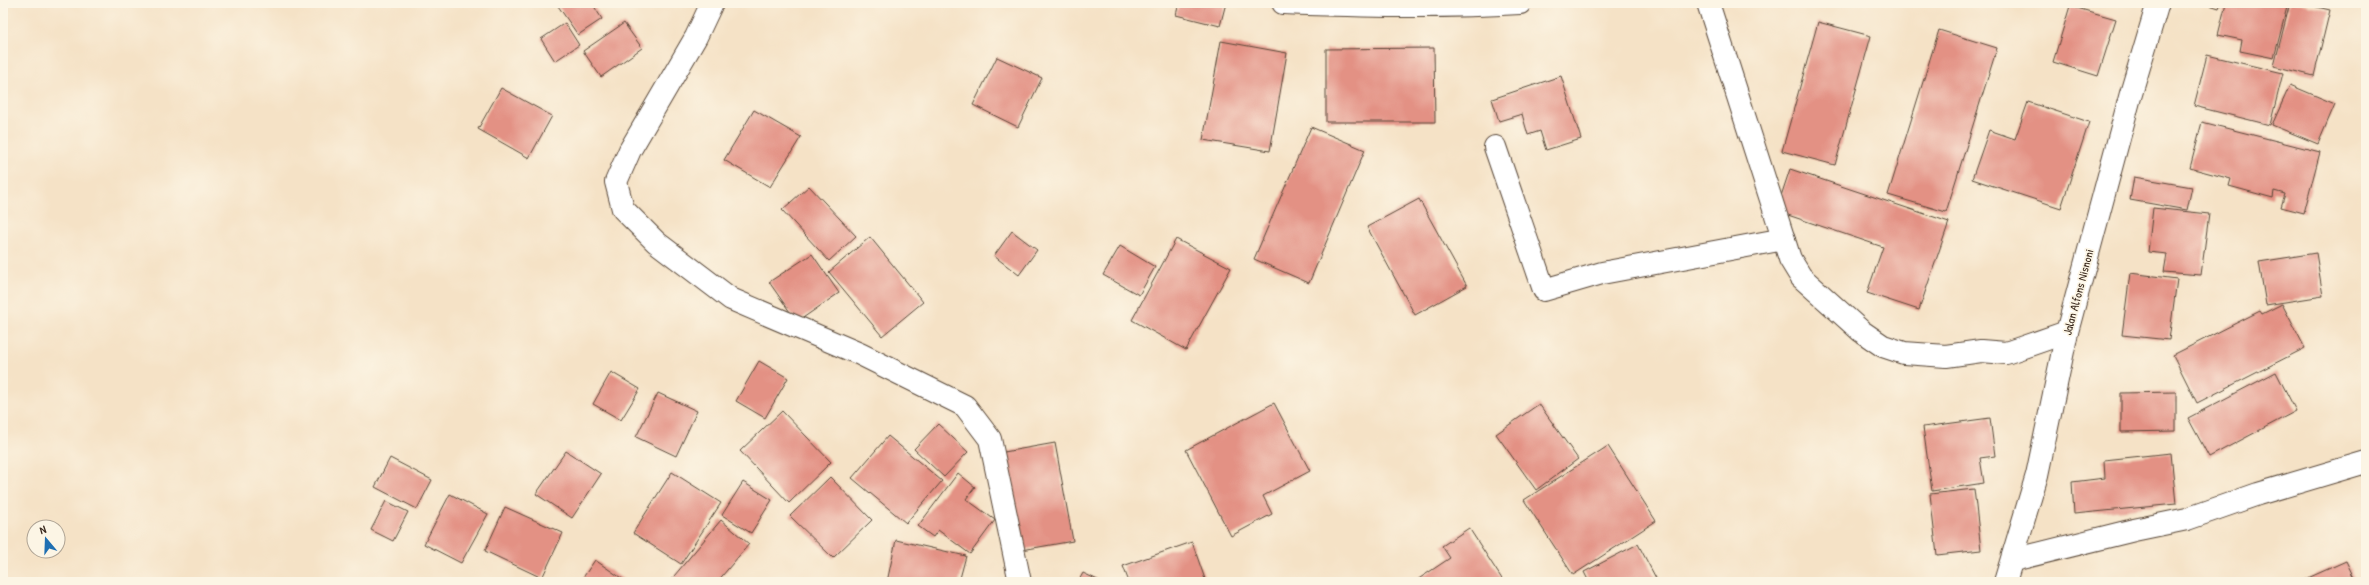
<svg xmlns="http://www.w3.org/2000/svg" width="2369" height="585" font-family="'Patrick Hand',sans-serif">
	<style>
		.building { fill: #e39184 }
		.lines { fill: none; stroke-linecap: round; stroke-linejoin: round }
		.minor-casing { stroke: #574637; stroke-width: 24 }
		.tertiary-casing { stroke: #574637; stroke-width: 24 }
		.secondary-casing { stroke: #574637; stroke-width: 24 }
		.minor { stroke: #fff; stroke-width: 22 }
		.tertiary { stroke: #fff; stroke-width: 22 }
		.secondary { stroke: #fff; stroke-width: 22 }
		.labels { text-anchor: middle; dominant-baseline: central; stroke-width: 3.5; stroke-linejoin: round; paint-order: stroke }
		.street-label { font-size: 12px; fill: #3b2a1e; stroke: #fcf5e5 }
	</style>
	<rect width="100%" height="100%" fill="#fcf5e5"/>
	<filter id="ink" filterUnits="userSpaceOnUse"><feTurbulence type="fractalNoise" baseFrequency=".025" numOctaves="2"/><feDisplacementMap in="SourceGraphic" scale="8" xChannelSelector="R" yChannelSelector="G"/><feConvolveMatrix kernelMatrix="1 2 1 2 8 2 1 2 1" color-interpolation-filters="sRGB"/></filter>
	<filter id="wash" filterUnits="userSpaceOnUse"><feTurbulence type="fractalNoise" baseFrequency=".012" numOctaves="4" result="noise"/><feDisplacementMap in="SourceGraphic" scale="16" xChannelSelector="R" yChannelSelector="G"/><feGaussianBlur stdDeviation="0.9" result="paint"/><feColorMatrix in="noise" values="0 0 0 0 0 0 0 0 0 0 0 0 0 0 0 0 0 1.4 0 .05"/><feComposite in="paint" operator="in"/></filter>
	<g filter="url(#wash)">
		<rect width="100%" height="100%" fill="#f5e2c6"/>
		<g id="blocks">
			<!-- building -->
			<g class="building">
				<path d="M556,3H592L602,19L578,35Z"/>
				<path d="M1179,3H1226L1220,26L1176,15Z"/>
				<path d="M2203,3H2221L2219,8Z"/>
				<path d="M2226,3H2288L2274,58L2240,51L2242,40L2218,35Z"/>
				<path d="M2290,3H2300L2330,10L2314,76L2274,66Z"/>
				<path d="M2070,6L2116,19L2098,76L2053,62Z"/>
				<path d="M1818,22L1871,36L1835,165L1782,151Z"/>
				<path d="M565,23L579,45L555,61L541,39Z"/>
				<path d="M624,23L642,48L601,77L583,51Z"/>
				<path d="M1939,30L1997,48L1946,212L1888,195Z"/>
				<path d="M1221,41L1287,53L1270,151L1203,140Z"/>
				<path d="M1434,48L1435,122H1326V49Z"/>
				<path d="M2207,55L2283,73L2270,125L2194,106Z"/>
				<path d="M997,57L1042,78L1018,127L973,105Z"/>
				<path d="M1561,76L1581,139L1546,150L1540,131L1528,135L1522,114L1499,121L1492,99Z"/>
				<path d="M2290,85L2335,104L2318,144L2272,125Z"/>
				<path d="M501,88L552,116L529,158L478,129Z"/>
				<path d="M2028,102L2089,122L2061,208L1972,179L1989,130L2015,139Z"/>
				<path d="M754,110L801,137L770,187L724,160Z"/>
				<path d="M2202,122L2320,152L2304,213L2281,207L2285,194L2274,191L2273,198L2229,186L2231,179L2190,168Z"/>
				<path d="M1311,127L1365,150L1309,283L1254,259Z"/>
				<path d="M1790,169L1949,222L1919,310L1867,293L1883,247L1776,211Z"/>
				<path d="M2134,177L2192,187L2187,210L2130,200Z"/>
				<path d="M809,186L856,236L829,261L782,210Z"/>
				<path d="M1419,199L1467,286L1415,315L1367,227Z"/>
				<path d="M2153,208L2209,214L2201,275L2164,272L2167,254L2148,252Z"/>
				<path d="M1012,231L1037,250L1019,275L994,256Z"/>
				<path d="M870,237L923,302L882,336L829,272Z"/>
				<path d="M1176,239L1231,268L1186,350L1132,320Z"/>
				<path d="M1120,246L1155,267L1139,295L1103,275Z"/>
				<path d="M2316,253L2323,296L2266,305L2259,262Z"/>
				<path d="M812,254L839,293L797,322L769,282Z"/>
				<path d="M2130,273L2177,279L2169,340L2122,335Z"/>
				<path d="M2282,304L2305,348L2197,403L2173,355L2260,311L2262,314Z"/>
				<path d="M759,361L788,378L765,418L736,401Z"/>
				<path d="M611,372L640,389L621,420L593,404Z"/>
				<path d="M2276,372L2296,411L2209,457L2188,418Z"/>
				<path d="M2176,392V431L2121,432V393Z"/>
				<path d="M658,393L697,411L676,456L636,437Z"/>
				<path d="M1274,403L1310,471L1263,496L1272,514L1231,536L1186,450Z"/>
				<path d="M1539,404L1578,459L1536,490L1496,434Z"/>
				<path d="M782,411L831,462L789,503L740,451Z"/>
				<path d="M1990,418L1995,456L1980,458L1984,483L1932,491L1923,427Z"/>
				<path d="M938,424L968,452L944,477L914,449Z"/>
				<path d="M888,436L942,481L906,523L852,478Z"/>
				<path d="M1055,443L1073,541L1022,550L1004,452Z"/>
				<path d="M1608,446L1656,521L1573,575L1524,500Z"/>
				<path d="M566,451L601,474L572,518L536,494Z"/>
				<path d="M2171,453L2176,504L2074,514L2072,482L2105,478L2104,460Z"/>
				<path d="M390,458L432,480L417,509L375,487Z"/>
				<path d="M672,472L721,503L681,564L633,533Z"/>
				<path d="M958,473L975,487L966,499L995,520L970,554L938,530L933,537L918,526Z"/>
				<path d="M830,477L872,520L833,558L790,516Z"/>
				<path d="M743,482L772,500L751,533L722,515Z"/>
				<path d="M1974,489L1981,550L1937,555L1930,494Z"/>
				<path d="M450,494L488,514L461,563L424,544Z"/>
				<path d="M386,501L408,512L393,541L371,530Z"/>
				<path d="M505,507L563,533L542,578L485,551Z"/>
				<path d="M721,520L749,544L717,582H669Z"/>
				<path d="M1469,528L1502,579L1497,582H1414L1450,558L1442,546Z"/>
				<path d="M896,540L966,556L959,582H887Z"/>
				<path d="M1192,542L1206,582H1129L1123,566Z"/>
				<path d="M1638,544L1658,582H1589L1584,572Z"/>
				<path d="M595,560L627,582H580Z"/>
				<path d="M2346,561L2356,582H2299Z"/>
				<path d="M1083,573L1102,582H1078Z"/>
			</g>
		</g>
	</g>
	<g filter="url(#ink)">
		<use href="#blocks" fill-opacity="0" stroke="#574637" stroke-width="1"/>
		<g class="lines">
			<!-- minor casing -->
			<g class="minor-casing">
				<g id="minor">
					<path d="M1283,3C1362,6 1441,8 1520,3"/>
					<path d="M1708,3L1790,259L1801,277L1861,331L1883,346L1904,353L1946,356L1981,351L2006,353L2067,332"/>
					<path d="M1495,147L1544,290L1602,273L1784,239"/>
					<path d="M2013,560L2134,530L2187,519L2258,494L2366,462"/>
				</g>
			</g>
			<!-- tertiary casing -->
			<g class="tertiary-casing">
				<path id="tertiary" d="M712,3L696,37L630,150L616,182L623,209L656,242L731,299L860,354L965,406L990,439L1020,582"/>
			</g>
			<!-- secondary casing -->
			<g class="secondary-casing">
				<path id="secondary" d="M2005,582L2037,475L2067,332L2130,97L2158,3"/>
			</g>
			<!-- minor -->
			<use href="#minor" class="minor"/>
			<!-- tertiary -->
			<use href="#tertiary" class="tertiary"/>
			<!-- secondary -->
			<use href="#secondary" class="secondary"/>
		</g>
	</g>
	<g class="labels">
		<!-- street labels -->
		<g class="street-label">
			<text transform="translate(2078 292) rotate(-75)">Jalan Alfons Nisnoni</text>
		</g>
	</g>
	<!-- margin -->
	<rect width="2369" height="585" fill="none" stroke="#fcf5e5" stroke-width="16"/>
	<!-- north arrow -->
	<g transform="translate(46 539) rotate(341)"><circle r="19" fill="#fcf5e5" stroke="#afa495"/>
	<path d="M0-3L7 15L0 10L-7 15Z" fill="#1f6fb2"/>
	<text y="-6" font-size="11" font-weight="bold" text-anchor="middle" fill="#3b2a1e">N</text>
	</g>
</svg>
